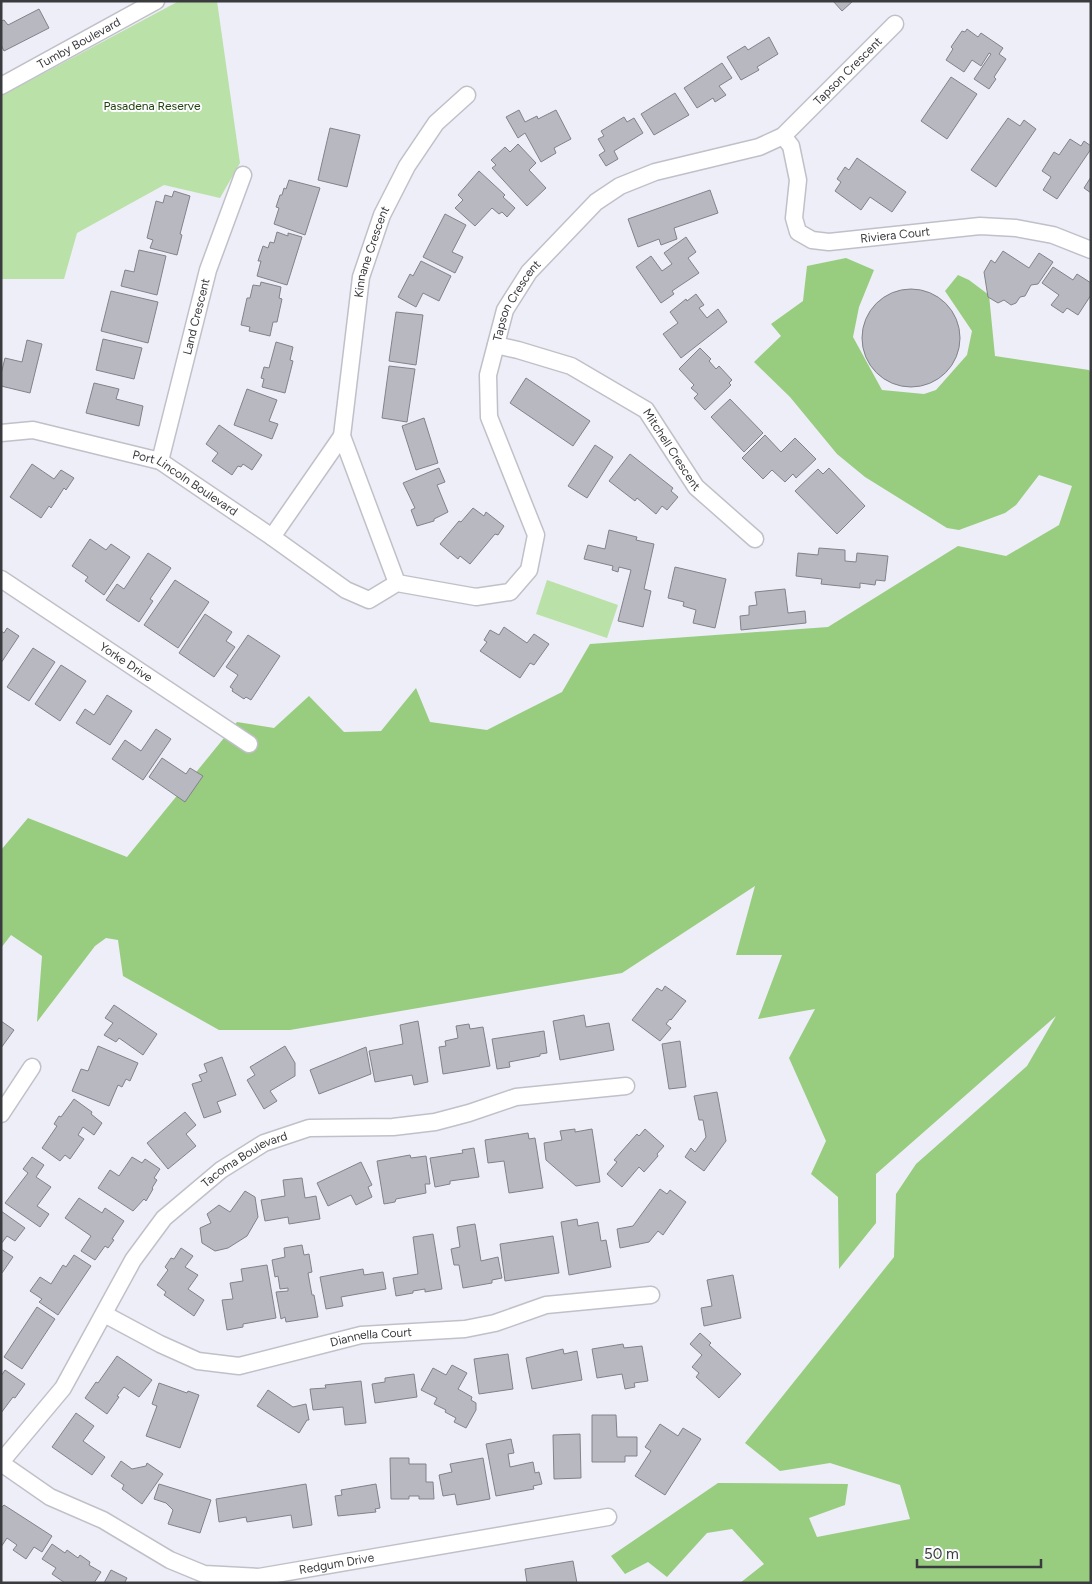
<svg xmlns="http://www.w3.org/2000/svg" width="1092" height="1584" font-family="Figtree,sans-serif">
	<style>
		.green { fill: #bae1a7 }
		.forest { fill: #98cc7f }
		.building { fill: #b8b8c1; stroke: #82828a }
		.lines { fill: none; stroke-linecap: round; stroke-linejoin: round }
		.minor-casing { stroke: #c0c0c9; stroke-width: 19 }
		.minor { stroke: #fff; stroke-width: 16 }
		.labels { text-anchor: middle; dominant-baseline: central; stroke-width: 4; stroke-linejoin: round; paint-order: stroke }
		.street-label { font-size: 12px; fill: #3a3b3e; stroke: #fcfcfe }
		.park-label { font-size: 12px; fill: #21420c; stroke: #fcfcfe }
	</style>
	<rect width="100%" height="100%" fill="#edeef7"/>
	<!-- green -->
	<g class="green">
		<path d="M179,1H217L240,163L220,198L164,185L77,233L64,279H1V96Z"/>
		<path d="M547,580L618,605L607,638L536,614Z"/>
	</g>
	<!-- forest -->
	<path class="forest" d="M846,258L874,270L859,307L853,337L882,390L924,394L936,390L967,355L972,331L945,291L958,275L969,280L989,295L995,356L1089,370L1091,374V1583H740L764,1564L732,1529L707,1533L667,1577L648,1562L625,1574L611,1556L718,1483L848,1484L845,1505L809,1518L817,1537L910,1519L900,1485L830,1463L780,1471L745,1443L894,1257L896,1194L916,1164L1027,1066L1056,1016L876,1174V1223L839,1269L838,1197L811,1174L826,1141L789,1058L815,1009L758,1019L782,955H736L755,886L622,973L290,1030H219L123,976L118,940L106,938L95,946L37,1022L42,956L11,935L1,948V850L28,818L127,857L237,722L274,728L309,696L344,732L381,731L416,688L430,722L487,730L562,692L590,644L828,627L958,546L1006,556L1059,525L1072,486L1039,475L1016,505L1005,513L959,530L947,528L865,477L837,454L790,397L754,362L781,336L771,324L803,301L807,266Z"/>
	<!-- building -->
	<g class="building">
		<path d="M833,1H853L842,11Z"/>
		<path d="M39,9L49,28L4,51L1,45V21L4,20L8,25Z"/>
		<path d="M967,29L978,37L981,33L1003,48L999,54L1006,59L994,77L996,79L989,89L974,79L991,54L989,53L981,66L972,60L964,72L946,60L953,49L951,47L962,31L965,32Z"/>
		<path d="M769,37L778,54L757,67L759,70L741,80L727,57L745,46L748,50Z"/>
		<path d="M722,63L732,78L719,86L726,95L715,102L713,98L697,108L684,88Z"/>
		<path d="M951,77L977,94L947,139L921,121Z"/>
		<path d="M675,93L689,115L654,135L641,114Z"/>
		<path d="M519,110L525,122L537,116L538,119L556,110L571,139L554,148L556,153L541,162L525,133L518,138L506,117Z"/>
		<path d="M624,117L627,122L634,118L643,133L614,151L618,159L606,166L599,155L605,151L598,139L604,136L601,131Z"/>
		<path d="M1008,118L1020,126L1024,120L1036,129L996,187L971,170Z"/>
		<path d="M330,128L360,135L347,187L318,180Z"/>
		<path d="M1070,139L1081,146L1084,141L1091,146V149L1057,199L1043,190L1051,177L1042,171L1054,152L1059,155Z"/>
		<path d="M518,144L536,163L529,170L546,188L527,206L492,168L496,165L491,160L505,147L510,152Z"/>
		<path d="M857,158L906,192L892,212L870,197L861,210L835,191L841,182L837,179L845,167L849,170Z"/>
		<path d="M479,171L505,195L503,197L515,208L507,217L502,212L499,214L492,208L475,226L455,208L463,200L458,195Z"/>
		<path d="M1091,177V193L1084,188Z"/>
		<path d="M289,180L320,188L305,235L274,224L279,208L276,207L280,195H282L284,188L286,189Z"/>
		<path d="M710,190L718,213L674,228L677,239L661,245L659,239L638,247L628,219Z"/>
		<path d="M174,191L190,196L180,234L182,235L177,255L150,248L153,240L147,238L156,201L163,203L165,195L172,197Z"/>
		<path d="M445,214L466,225L452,252L463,257L455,273L423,257Z"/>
		<path d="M277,232L288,236V233L302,237L287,285L257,276L261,261H258L263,246L268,248L270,242L274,243Z"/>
		<path d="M686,237L696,252L688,258L699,273L672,291L674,294L661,303L636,267L651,256L662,271L672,264L664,253Z"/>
		<path d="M139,250L166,256L157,295L121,286L125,270L134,272Z"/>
		<path d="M1003,251L1029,268L1039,253L1053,262L1038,284L1031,285L1025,296L1020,297L1016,303L1011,305L1004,300L998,303L988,297L984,272L991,260L995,263Z"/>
		<path d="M421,261L451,276L439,301L423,293L416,307L398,297L410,274L413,276Z"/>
		<path d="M1053,267L1073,280L1077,274L1091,283V295L1078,315L1067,308L1063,313L1051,305L1059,295L1042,283Z"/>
		<path d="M261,282L281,287L279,298L282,299L277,322H273L270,336L249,331L250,327L241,325L247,298H250L253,285L260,286Z"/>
		<circle cx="911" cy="338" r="49"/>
		<path d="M111,291L158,302L148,343L101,331Z"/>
		<path d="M696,294L704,305L699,308L707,318L718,309L727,322L681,358L663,334L678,323L670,312L686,299L687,301Z"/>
		<path d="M396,312L423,315L416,365L389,361Z"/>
		<path d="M103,339L142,348L134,379L96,370Z"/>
		<path d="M27,340L42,344L30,393L1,386V374L5,358L22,362Z"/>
		<path d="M276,342L293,347L290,360L293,361L285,393L262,387L264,379L261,378L264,367L269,368Z"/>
		<path d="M700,348L711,359L709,361L716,369L719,366L732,380L729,383L731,385L705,410L694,398L698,394L691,388L694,385L679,369Z"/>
		<path d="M389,366L415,369L407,422L382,418Z"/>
		<path d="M526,378L590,421L573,446L510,403Z"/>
		<path d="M94,383L119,389L116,399L143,406L139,426L86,413Z"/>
		<path d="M247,389L277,400L269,421L278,424L272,439L234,425Z"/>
		<path d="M730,399L763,433L744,452L711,417Z"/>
		<path d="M424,418L438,463L416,470L402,426Z"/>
		<path d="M219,425L262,455L252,470L243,464L241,467L238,466L232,475L212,461L218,453L206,444Z"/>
		<path d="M765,435L781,452L795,438L816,459L796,478L793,474L785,482L772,470L763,479L742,458Z"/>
		<path d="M595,445L613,457L587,498L568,486Z"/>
		<path d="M630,454L673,488L671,491L678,497L667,510L662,506L656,514L637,498L635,501L609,481Z"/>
		<path d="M32,464L54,479L61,470L74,478L66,490L64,488L51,508L49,506L41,518L10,497Z"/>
		<path d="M439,468L445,482L437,485L448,512L434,519V521L417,526L411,510L415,508L403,483Z"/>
		<path d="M829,468L865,506L837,534L795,491L818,469L823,474Z"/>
		<path d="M473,508L484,516L486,512L504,526L498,535L495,534L470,564L460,556L458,559L440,544L459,521L461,522Z"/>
		<path d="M609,530L637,537L636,540L654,544L644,589L651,591L643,627L618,621L631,570L619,567L618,572L612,570L613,566L584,559L588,545L605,549Z"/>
		<path d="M90,539L106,550L111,544L130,557L104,595L85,581L88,577L72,566Z"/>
		<path d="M819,548L845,550V561L856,562L857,553L888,556L885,581L876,580L875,585L860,583V588L821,584L822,579L796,576L798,553L818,555Z"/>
		<path d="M148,553L171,568L150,599L153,601L139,622L106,600L117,584L124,589Z"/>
		<path d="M675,567L726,579L715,628L693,623L696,610L683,606L684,602L668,598Z"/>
		<path d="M175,580L209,602L178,648L144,625Z"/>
		<path d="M785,589L788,613L805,611L806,623L741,630L740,616L749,615V606L757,605L755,592Z"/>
		<path d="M205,614L232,632L226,641L235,647L214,677L179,653Z"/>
		<path d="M504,627L527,643L534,634L549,644L534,665L530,663L520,678L480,651L487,642L484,640L490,630L499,635Z"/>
		<path d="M7,628L19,636L1,663V631L4,633Z"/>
		<path d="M248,635L280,656L251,700L246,697L244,699L232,691L233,689L230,687L238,675L226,667Z"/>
		<path d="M33,648L55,662L29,701L7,687Z"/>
		<path d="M61,665L86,681L60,721L35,704Z"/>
		<path d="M107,695L132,711L110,745L76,723L85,709L94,715Z"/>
		<path d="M156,729L171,739L143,780L112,759L125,740L141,751Z"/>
		<path d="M162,758L186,774L190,768L203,776L185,802L149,777Z"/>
		<path d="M665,986L686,1001L671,1020L670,1019L666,1024L671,1028L660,1041L632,1020L657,988L662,991Z"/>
		<path d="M114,1005L157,1034L143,1055L119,1038L116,1042L104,1035L113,1023L105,1018Z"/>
		<path d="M584,1015L586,1027L609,1023L614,1050L560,1060L553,1021Z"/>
		<path d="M1,1021L14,1030L1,1048Z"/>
		<path d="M418,1021L428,1082L414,1085L412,1075L375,1082L369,1051L403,1044L400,1025Z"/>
		<path d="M469,1024L470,1029L483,1027L490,1066L443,1074L439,1047L446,1046L445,1041L458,1038L456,1026Z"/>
		<path d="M544,1031L547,1053L540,1054V1056L509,1062L510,1067L497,1069L492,1039Z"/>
		<path d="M680,1041L686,1087L669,1089L662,1044Z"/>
		<path d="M98,1046L138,1063L130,1081L126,1079L122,1087L118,1085L109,1106L72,1091L81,1069L88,1071Z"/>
		<path d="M285,1046L295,1063V1076L270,1091L277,1101L264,1109L247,1080L255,1075L250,1067Z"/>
		<path d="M366,1047L371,1074L319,1094L310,1070Z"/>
		<path d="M222,1057L236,1095L217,1102L221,1112L204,1118L192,1084L202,1081L199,1075L207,1072L204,1064Z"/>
		<path d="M717,1092L726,1141L704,1171L685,1157L691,1148L695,1152L706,1137L703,1120H699L694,1096Z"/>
		<path d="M74,1099L92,1112L91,1114L102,1123L94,1135L83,1127L78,1135L84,1139L70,1159L65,1155L60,1161L42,1148L57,1126L54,1124L59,1116L61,1117Z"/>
		<path d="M185,1112L196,1125L186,1134L196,1146L168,1169L147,1143Z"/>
		<path d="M575,1129V1132L592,1129L600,1182L576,1186L546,1160L544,1143L562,1140L560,1131Z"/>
		<path d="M645,1129L664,1146L657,1154L658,1156L644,1172L639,1167L622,1187L607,1174L617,1162L614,1160L637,1134L639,1136Z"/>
		<path d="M528,1133L529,1139L535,1138L543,1188L509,1193L504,1161L488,1163L485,1140Z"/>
		<path d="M474,1148L479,1177L450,1181V1184L435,1187L430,1158L463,1153L462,1150Z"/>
		<path d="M410,1155L411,1158L426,1156L430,1184H425L426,1193L396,1199L395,1202L384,1204L377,1161Z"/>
		<path d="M32,1157L44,1165L36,1177L51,1187L37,1206L49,1214L40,1227L5,1203L28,1173L23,1169Z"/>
		<path d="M132,1157L142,1163L145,1159L160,1169L154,1178L157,1180L152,1188L153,1189L146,1201L144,1199L133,1211L98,1188L110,1170L119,1176Z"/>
		<path d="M361,1162L372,1185L368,1187L372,1197L356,1205L351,1195L328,1206L317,1183Z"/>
		<path d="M302,1178L305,1198L316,1196L320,1219L289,1224L288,1217L265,1221L261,1200L285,1196L283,1180Z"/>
		<path d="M660,1189L667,1194L670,1190L686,1202L663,1235L658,1231L649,1242L620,1248L617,1229L633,1226Z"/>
		<path d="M245,1191L255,1197L258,1217L247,1236L228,1248L215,1251L202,1243L200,1228L211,1223L207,1214L219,1205L230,1212Z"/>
		<path d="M79,1198L102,1213L105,1208L124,1221L112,1239L114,1240L108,1248L105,1246L95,1260L81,1251L91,1236L65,1218Z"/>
		<path d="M1,1211L25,1228L15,1241L7,1236L1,1244Z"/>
		<path d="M577,1219L578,1226L598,1222L601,1241L606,1240L611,1267L569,1275L561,1222Z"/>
		<path d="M475,1224L481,1261L498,1257L502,1278L492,1280V1283L463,1288L459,1265H454L451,1249L460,1247L457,1227Z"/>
		<path d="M433,1234L442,1289L425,1292V1289L413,1291V1293L396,1296L393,1278L418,1274L413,1237Z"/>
		<path d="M553,1236L559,1273L505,1281L500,1244Z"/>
		<path d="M302,1245L304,1255L309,1254L312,1272L308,1273L312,1295H314L318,1317L286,1322L285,1317L281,1319L276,1292L288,1291V1288L280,1289L278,1276L275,1277L272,1260L285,1257L284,1248Z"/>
		<path d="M181,1248L193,1256L185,1267L198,1275L188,1289L204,1300L194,1316L164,1295L166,1292L157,1285L168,1270L165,1267L171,1258L174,1259Z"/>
		<path d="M1,1249L13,1257L2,1273L1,1272Z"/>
		<path d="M74,1255L91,1266L58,1315L39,1302L42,1299L30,1291L40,1277L51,1284L63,1265L66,1267Z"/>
		<path d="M267,1265L276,1318L243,1324V1327L227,1330L222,1300L233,1299L230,1283L243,1281L241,1269Z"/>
		<path d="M363,1269L364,1275L383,1272L386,1289L341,1297L343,1306L326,1309L320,1277Z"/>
		<path d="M733,1275L741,1318L704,1326L701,1308L712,1306L707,1280Z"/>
		<path d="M37,1307L55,1319L22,1369L4,1357Z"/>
		<path d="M700,1333L711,1343L709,1345L741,1374L719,1398L696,1377L699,1373L692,1367L702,1355L690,1344Z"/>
		<path d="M623,1344L624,1348L642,1346L648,1381L634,1383L635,1387L625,1389L622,1374L597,1378L592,1349Z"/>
		<path d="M563,1349L564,1354L577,1351L582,1380L532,1389L526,1358Z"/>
		<path d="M508,1354L513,1389L479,1394L474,1359Z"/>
		<path d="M117,1356L152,1380L139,1397L124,1387L117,1396L119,1397L107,1414L85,1398L96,1382L98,1383Z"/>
		<path d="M452,1365L467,1373L458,1389L472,1397L471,1400L476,1403V1410L466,1428L454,1422L456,1418L445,1412L446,1410L434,1404L437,1398L421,1390L433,1368L446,1375Z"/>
		<path d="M5,1370L25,1384L15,1398L13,1397L1,1413V1376Z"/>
		<path d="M414,1374L417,1397L375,1403L372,1384L385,1382V1378Z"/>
		<path d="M361,1381L366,1423L345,1425L343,1407L313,1410L310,1389L326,1388L325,1385Z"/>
		<path d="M159,1383L187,1393L188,1391L199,1395L180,1448L146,1436L157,1406L152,1404Z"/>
		<path d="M268,1390L293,1407L306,1404L309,1420H307L299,1433L257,1406Z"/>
		<path d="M76,1413L94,1426L83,1441L105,1457L92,1475L52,1447Z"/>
		<path d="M592,1415H616L617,1437H637V1456H625V1462H592Z"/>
		<path d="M660,1424L678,1436L683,1428L701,1439L665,1495L635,1476L651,1451L645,1447Z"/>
		<path d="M580,1434L581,1478L554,1479L553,1435Z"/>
		<path d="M511,1439L514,1453L508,1454L510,1467L533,1462L535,1473L539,1472L542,1484L533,1486L534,1489L496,1496L486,1444Z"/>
		<path d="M390,1458H409V1464H426V1482H433L434,1499H419V1496H409V1499H391Z"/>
		<path d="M483,1458L490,1499L457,1505L455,1494L443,1496L439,1475L452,1472L450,1464Z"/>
		<path d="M121,1461L132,1469L146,1466L147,1463L163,1474L142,1504L122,1489L124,1485L111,1476Z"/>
		<path d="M159,1484L211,1500L200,1533L168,1524L173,1510L166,1503L154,1499Z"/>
		<path d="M306,1484L312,1525L293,1528L291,1515L247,1522L246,1517L219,1522L216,1499Z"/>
		<path d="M376,1484L380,1508L375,1509L376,1512L338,1516L335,1496L342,1495L341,1490Z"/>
		<path d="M4,1505L52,1536L42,1552L34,1547L26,1559L13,1550L17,1545L7,1538L1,1547V1508Z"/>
		<path d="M52,1544L65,1553L67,1550L78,1558L80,1555L90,1562L89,1565L101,1572L94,1583H65L52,1574L56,1568L42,1559Z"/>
		<path d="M573,1561L577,1583H527L525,1569Z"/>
		<path d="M111,1570L127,1578L125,1582L126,1583H104Z"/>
	</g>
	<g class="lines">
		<!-- minor casing -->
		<g class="minor-casing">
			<g id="minor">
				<path id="s1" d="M1,86L156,1"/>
				<path id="s2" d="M783,136L791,146L798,180L794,218L798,232L812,240L829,242L980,226L1016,228L1053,235L1091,250"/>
				<path id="s3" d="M496,345L518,350L571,366L646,410L696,487L755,539"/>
				<path id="s4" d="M1,433L33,430L160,461L272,537L346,590L369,600L397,583L476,597L510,592L529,570L536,535L489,417L488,375L505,310L529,272L596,202L620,186L655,172L759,147L783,136L895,24"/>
				<path id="s5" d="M160,461L208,270L243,175"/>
				<path d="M272,537L342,436"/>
				<path id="s6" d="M1,579L249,744"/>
				<path id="s7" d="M397,583L342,436L361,277L382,215L407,166L436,123L467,95"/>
				<path d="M1,1114L32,1067"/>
				<path id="s8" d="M104,1314L160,1344L198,1361L239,1366L361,1335L465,1329L495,1323L546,1305L651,1295"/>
				<path id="s9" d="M1,1462L63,1388L133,1260L164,1218L221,1170L264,1143L309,1128L393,1127L435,1122L469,1113L516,1097L626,1086"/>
				<path id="s10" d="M1,1463L50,1497L103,1520L170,1560L204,1574L259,1577L608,1517"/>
			</g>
		</g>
		<!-- minor -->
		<use href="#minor" class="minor"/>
	</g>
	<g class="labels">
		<!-- street labels -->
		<g class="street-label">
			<text stroke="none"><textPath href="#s1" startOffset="89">Tumby Boulevard</textPath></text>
			<text stroke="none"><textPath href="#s4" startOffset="1296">Tapson Crescent</textPath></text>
			<text stroke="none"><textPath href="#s2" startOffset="200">Riviera Court</textPath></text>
			<text stroke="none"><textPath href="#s7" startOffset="344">Kinnane Crescent</textPath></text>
			<text stroke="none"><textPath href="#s4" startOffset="876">Tapson Crescent</textPath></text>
			<text stroke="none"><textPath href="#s5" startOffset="149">Land Crescent</textPath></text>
			<text stroke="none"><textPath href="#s3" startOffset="212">Mitchell Crescent</textPath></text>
			<text stroke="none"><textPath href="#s4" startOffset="195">Port Lincoln Boulevard</textPath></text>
			<text stroke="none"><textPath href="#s6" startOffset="150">Yorke Drive</textPath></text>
			<text stroke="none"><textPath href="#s9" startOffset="395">Tacoma Boulevard</textPath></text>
			<text stroke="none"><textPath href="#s8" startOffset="282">Diannella Court</textPath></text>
			<text stroke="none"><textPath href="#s10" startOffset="366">Redgum Drive</textPath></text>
		</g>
		<!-- park labels -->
		<g class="park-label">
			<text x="152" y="106">Pasadena Reserve</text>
		</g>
	</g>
	<!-- border -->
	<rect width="1092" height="1584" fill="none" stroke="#3a3b3e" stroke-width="5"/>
	<!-- scale -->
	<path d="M917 1559v8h124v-8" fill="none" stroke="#3a3b3e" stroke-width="2.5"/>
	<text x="924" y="1559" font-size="15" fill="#3a3b3e" stroke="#fcfcfe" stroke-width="4" paint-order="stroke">50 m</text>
</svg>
